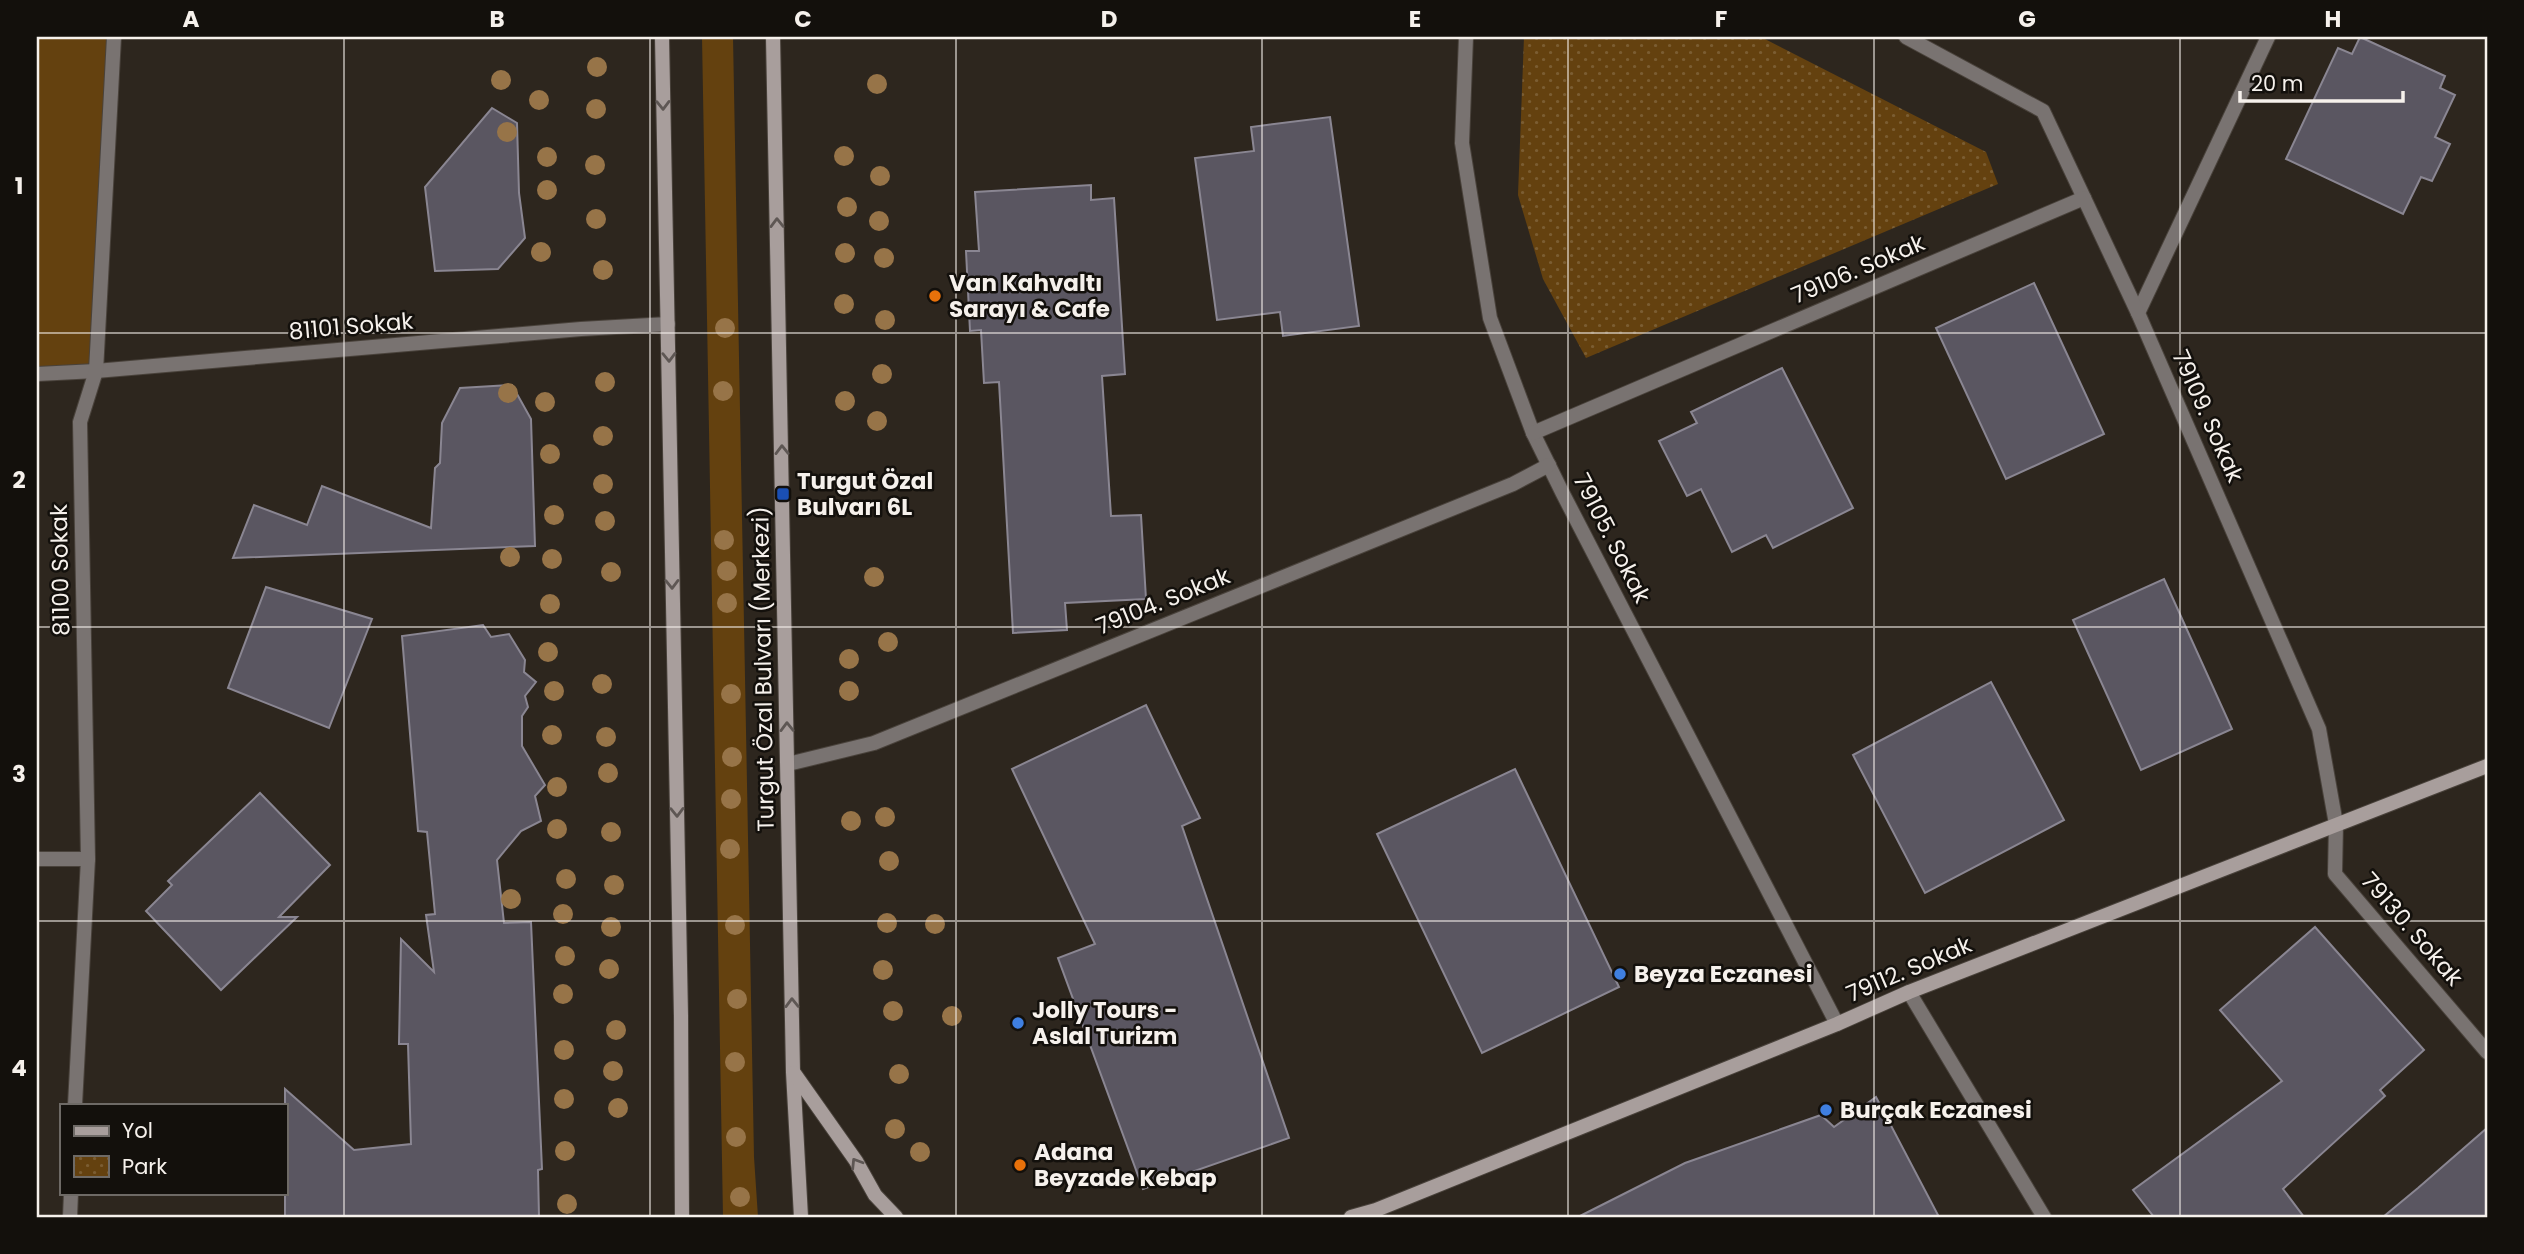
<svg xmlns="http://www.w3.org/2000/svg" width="2524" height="1254" font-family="Poppins,sans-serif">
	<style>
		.grass { fill: #64410f }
		.park { fill: url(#park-dots) }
		.building { fill: #5a5661; stroke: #8a8692; stroke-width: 2 }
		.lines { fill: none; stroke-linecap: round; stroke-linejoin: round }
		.street-casing { stroke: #49423b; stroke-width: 16 }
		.secondary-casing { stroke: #49423b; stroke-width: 16 }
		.street { stroke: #797371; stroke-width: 14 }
		.secondary { stroke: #a89e9c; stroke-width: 14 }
		.tree { fill: #977448 }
		.oneway { stroke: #5e5754 }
		.grid { fill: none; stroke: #f6f1ec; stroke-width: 2; stroke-opacity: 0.55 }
		.food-dot { fill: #e8710a; stroke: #13100c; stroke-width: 2.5 }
		.transit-dot { fill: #1a4fb4; stroke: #13100c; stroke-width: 2.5 }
		.shop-dot { fill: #3f7fe0; stroke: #13100c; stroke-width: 2.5 }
		.labels { text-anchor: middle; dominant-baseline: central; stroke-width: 5; stroke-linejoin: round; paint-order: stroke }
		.street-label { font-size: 23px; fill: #f6f1ec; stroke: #13100c }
		.poi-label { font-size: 23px; font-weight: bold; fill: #f6f1ec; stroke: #13100c; text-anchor: start }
		.neatline { fill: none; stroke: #f6f1ec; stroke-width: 2.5 }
		.grid-label { font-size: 23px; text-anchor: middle; font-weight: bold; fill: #f6f1ec }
	</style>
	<defs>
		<pattern id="park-dots" width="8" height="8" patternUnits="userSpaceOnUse" patternTransform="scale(1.75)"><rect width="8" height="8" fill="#64410f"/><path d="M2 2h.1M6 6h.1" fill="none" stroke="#7b5d32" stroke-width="1.8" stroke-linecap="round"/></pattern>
	</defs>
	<rect width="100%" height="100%" fill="#2d261e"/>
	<!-- grass -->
	<g class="grass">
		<path d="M37,37H114L96,371L37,374Z"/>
		<path d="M702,37H733L754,1157L758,1217H723Z"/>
	</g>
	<!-- park -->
	<path class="park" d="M1524,37H1761L1986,152L1998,184L1586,358L1543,279L1518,195Z"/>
	<!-- building -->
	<g class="building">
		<path d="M2360,37L2445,76L2440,88L2455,95L2435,137L2450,144L2432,181L2421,177L2403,214L2286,159L2338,48L2352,54Z"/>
		<path d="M492,108L517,123L519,193L525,238L498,269L435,271L425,187Z"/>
		<path d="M1330,117L1359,326L1283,336L1280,312L1217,320L1195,158L1254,151L1251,127Z"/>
		<path d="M1091,185V200L1114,198L1125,374L1102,376L1111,516L1141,515L1146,599L1065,603L1067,630L1013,633L999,382L984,383L981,330L970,331L966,251H979L975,192Z"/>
		<path d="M2034,283L2104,434L2006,479L1936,328Z"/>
		<path d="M1782,368L1853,508L1773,548L1766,535L1732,552L1701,489L1687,496L1659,441L1697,423L1691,412Z"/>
		<path d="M512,385L531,419L535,546L233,558L254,505L307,525L322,486L431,528L435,468L440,463L442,423L460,388Z"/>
		<path d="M2164,579L2232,729L2141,770L2073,620Z"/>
		<path d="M266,587L372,619L329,728L228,688Z"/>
		<path d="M483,625L491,637L509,634L525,660L524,672L536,682L525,696L528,707L522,716V746L545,785L535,796L541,821L521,831L497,860L504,923L531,922L542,1169L538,1170L539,1217H285V1089L354,1150L411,1144L408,1044H399L401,939L434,972L426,915L435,914L427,832L418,831L402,636Z"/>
		<path d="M1991,682L2064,820L1925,893L1853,755Z"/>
		<path d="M1146,705L1200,818L1182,826L1289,1138L1143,1189L1058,958L1095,944L1012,769Z"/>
		<path d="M1515,769L1619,987L1482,1053L1377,834Z"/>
		<path d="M260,793L330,865L279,917H297L221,990L146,911L172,885L168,881Z"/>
		<path d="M2315,927L2424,1050L2380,1090L2385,1096L2283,1189L2304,1217H2154L2133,1190L2282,1081L2220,1010Z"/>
		<path d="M1876,1097L1939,1217H1578L1685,1163L1821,1115L1834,1127Z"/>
		<path d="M2487,1128V1217H2383L2418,1188Z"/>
	</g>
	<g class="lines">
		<!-- street casing -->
		<g class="street-casing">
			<g id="street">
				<path d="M1466,37L1462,143L1490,318L1533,433L1562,492L1837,1024"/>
				<path d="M1906,37L2043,111L2084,198"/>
				<path d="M2268,37L2138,313L2319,729L2336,824L2335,874L2487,1052"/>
				<path d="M37,374L96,371L581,329L668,324"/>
				<path d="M1533,433L2084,198L2138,313"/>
				<path d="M788,764L874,743L1513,484L1549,465"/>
				<path d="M37,859H88"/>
				<path d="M1909,992L2044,1217"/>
				<path d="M75,1105L88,859L80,422L96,371L114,37"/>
				<path d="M70,1217L71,1193"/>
			</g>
		</g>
		<!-- secondary casing -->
		<g class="secondary-casing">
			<g id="secondary">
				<path d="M662,37L681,1016L682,1217"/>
				<path d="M773,37L793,1072L801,1217"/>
				<path d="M794,1073L856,1161L875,1195L896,1217"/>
				<path d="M1351,1217L1376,1210L1837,1024L1909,992L2487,766"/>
			</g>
		</g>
		<!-- street -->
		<use href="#street" class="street"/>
		<!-- secondary -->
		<use href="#secondary" class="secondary"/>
	</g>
	<!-- trees -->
	<g class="tree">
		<circle cx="597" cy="67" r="10"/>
		<circle cx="501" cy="80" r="10"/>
		<circle cx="877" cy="84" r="10"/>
		<circle cx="539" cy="100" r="10"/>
		<circle cx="596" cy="109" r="10"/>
		<circle cx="507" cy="132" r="10"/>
		<circle cx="844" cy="156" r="10"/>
		<circle cx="547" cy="157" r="10"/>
		<circle cx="595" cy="165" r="10"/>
		<circle cx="880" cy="176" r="10"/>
		<circle cx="547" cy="190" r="10"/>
		<circle cx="847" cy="207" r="10"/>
		<circle cx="596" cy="219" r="10"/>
		<circle cx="879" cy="221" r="10"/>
		<circle cx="541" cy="252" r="10"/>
		<circle cx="845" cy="253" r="10"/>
		<circle cx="884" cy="258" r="10"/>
		<circle cx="603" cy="270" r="10"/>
		<circle cx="844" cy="304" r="10"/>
		<circle cx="885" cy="320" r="10"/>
		<circle cx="725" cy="328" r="10"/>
		<circle cx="882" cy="374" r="10"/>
		<circle cx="605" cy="382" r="10"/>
		<circle cx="723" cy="391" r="10"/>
		<circle cx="508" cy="393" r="10"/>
		<circle cx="845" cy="401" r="10"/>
		<circle cx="545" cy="402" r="10"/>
		<circle cx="877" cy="421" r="10"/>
		<circle cx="603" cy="436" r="10"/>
		<circle cx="550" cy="454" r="10"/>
		<circle cx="603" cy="484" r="10"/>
		<circle cx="554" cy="515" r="10"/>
		<circle cx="605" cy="521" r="10"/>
		<circle cx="724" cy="540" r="10"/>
		<circle cx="510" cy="557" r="10"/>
		<circle cx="552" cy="559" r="10"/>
		<circle cx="727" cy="571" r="10"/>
		<circle cx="611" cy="572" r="10"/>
		<circle cx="874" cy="577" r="10"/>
		<circle cx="727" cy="603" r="10"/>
		<circle cx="550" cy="604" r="10"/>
		<circle cx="888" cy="642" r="10"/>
		<circle cx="548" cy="652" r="10"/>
		<circle cx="849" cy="659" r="10"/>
		<circle cx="602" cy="684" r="10"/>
		<circle cx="554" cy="691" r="10"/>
		<circle cx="849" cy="691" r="10"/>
		<circle cx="731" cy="694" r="10"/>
		<circle cx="552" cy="735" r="10"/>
		<circle cx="606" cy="737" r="10"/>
		<circle cx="732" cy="757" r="10"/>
		<circle cx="608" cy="773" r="10"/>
		<circle cx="557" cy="787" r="10"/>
		<circle cx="731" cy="799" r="10"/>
		<circle cx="885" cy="817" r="10"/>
		<circle cx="851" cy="821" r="10"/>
		<circle cx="557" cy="829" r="10"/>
		<circle cx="611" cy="832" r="10"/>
		<circle cx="730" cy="849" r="10"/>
		<circle cx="889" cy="861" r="10"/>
		<circle cx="566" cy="879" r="10"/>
		<circle cx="614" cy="885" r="10"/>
		<circle cx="511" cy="899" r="10"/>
		<circle cx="563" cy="914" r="10"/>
		<circle cx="887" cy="923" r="10"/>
		<circle cx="935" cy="924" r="10"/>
		<circle cx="735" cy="925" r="10"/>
		<circle cx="611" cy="927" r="10"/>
		<circle cx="565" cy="956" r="10"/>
		<circle cx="609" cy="969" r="10"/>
		<circle cx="883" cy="970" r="10"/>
		<circle cx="563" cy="994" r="10"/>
		<circle cx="737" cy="999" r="10"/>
		<circle cx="893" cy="1011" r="10"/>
		<circle cx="952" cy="1016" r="10"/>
		<circle cx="616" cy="1030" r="10"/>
		<circle cx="564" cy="1050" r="10"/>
		<circle cx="735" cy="1062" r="10"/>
		<circle cx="613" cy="1071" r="10"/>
		<circle cx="899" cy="1074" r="10"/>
		<circle cx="564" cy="1099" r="10"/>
		<circle cx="618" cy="1108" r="10"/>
		<circle cx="895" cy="1129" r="10"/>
		<circle cx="736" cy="1137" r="10"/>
		<circle cx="565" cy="1151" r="10"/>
		<circle cx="920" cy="1152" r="10"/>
		<circle cx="740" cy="1197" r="10"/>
		<circle cx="567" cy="1204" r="10"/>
	</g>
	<!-- one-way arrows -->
	<defs><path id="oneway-chevron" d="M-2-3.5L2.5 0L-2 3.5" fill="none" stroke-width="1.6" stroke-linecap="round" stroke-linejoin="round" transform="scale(1.75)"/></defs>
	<g class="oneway">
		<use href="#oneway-chevron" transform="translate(663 105) rotate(89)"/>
		<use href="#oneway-chevron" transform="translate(777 223) rotate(-91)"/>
		<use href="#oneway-chevron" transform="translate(669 357) rotate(89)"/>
		<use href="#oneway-chevron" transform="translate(782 450) rotate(-91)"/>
		<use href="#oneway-chevron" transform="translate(672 584) rotate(89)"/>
		<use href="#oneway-chevron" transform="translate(787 727) rotate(-91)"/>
		<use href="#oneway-chevron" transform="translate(677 812) rotate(89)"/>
		<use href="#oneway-chevron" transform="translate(792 1003) rotate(-91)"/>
		<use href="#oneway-chevron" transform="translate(856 1163) rotate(-122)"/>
	</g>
	<!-- grid -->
	<path class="grid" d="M344,37V1217M650,37V1217M956,37V1217M1262,37V1217M1568,37V1217M1874,37V1217M2180,37V1217M37,333H2487M37,627H2487M37,921H2487"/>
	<!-- markers -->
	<g class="food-dot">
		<circle cx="935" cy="296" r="7"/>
		<circle cx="1020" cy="1165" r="7"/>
	</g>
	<rect class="transit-dot" x="776" y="487" width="14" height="14" rx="3.5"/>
	<g class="shop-dot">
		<circle cx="1620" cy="974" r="7"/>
		<circle cx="1018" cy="1023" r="7"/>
		<circle cx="1826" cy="1110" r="7"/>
	</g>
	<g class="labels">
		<!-- street labels -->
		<g class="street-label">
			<text transform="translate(1858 269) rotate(-23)">79106. Sokak</text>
			<text transform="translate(351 326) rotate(-5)">81101 Sokak</text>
			<text transform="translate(2208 416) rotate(66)">79109. Sokak</text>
			<text transform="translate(1612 538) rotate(63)">79105. Sokak</text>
			<text transform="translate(60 570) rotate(-91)">81100 Sokak</text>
			<text transform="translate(1163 601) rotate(-22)">79104. Sokak</text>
			<text transform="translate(763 669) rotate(-91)">Turgut Özal Bulvarı (Merkezi)</text>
			<text transform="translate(2412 929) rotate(49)">79130. Sokak</text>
			<text transform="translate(1909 969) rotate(-23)">79112. Sokak</text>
		</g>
		<!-- poi labels -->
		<g class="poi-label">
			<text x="949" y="283">Van Kahvaltı<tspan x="949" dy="26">Sarayı &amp; Cafe</tspan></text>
			<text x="797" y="481">Turgut Özal<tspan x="797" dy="26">Bulvarı 6L</tspan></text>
			<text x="1634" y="974">Beyza Eczanesi</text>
			<text x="1032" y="1010">Jolly Tours -<tspan x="1032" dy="26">Aslal Turizm</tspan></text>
			<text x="1840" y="1110">Burçak Eczanesi</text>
			<text x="1034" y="1152">Adana<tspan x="1034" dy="26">Beyzade Kebap</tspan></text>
		</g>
	</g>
	<!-- border -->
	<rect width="2524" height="1254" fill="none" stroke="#13100c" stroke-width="77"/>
	<!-- legend -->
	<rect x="60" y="1104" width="228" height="91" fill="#13100c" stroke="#6e6a66" stroke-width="2"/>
	<rect x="74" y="1126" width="35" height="10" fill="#a89e9c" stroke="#6e6a66" stroke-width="2"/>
	<text x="122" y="1138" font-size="21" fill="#f6f1ec">Yol</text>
	<rect x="74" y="1156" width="35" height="21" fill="url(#park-dots)" stroke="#6e6a66" stroke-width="2"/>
	<text x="122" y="1174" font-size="21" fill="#f6f1ec">Park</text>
	<!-- scale -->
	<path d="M2240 91v10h163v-10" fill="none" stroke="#f6f1ec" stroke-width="3.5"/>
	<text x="2251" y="91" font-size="21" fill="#f6f1ec" stroke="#13100c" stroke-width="5" paint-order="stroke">20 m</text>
	<rect x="38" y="38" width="2448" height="1178" class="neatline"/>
	<g class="grid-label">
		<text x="191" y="27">A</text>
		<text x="497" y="27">B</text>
		<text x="803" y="27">C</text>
		<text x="1109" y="27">D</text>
		<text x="1415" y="27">E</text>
		<text x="1721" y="27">F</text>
		<text x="2027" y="27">G</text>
		<text x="2333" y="27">H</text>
		<text x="19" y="194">1</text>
		<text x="19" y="488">2</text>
		<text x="19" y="782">3</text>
		<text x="19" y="1076">4</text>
	</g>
</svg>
